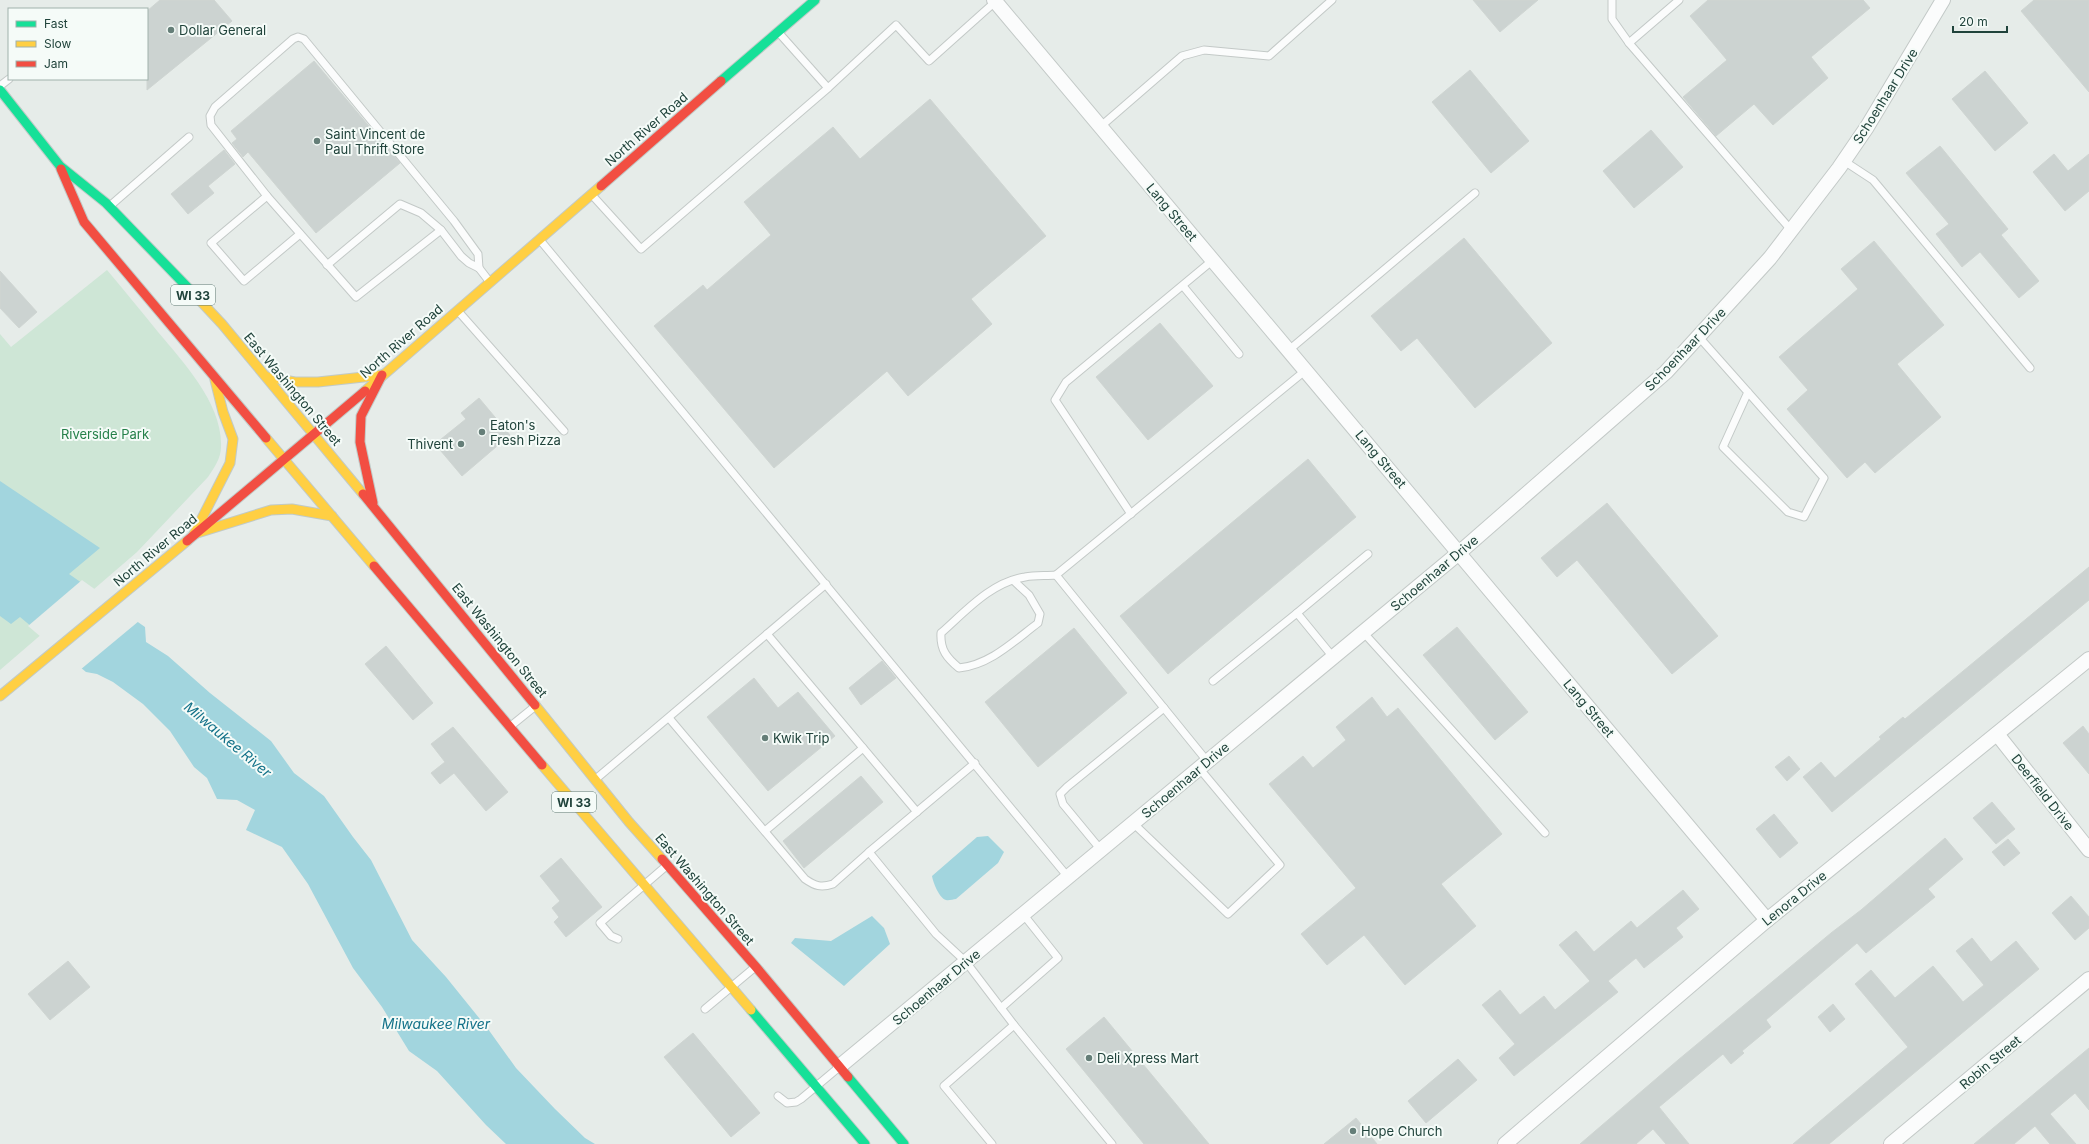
<svg xmlns="http://www.w3.org/2000/svg" width="2089" height="1144" font-family="Inter,sans-serif">
	<style>
		.green { fill: #cee6d6 }
		.water { fill: #a2d5de }
		.pier { fill: #e6ece9 }
		.building { fill: #ccd3d1; stroke: #cfd5d2 }
		.lines { fill: none; stroke-linecap: round; stroke-linejoin: round }
		.lane-casing { stroke: #c3c9c7; stroke-width: 9 }
		.street-casing { stroke: #c3c9c7; stroke-width: 16 }
		.fast-casing { stroke: #c1cac7; stroke-width: 11 }
		.slow-casing { stroke: #c1cac7; stroke-width: 11 }
		.jam-casing { stroke: #c1cac7; stroke-width: 11 }
		.lane { stroke: #fbfcfc; stroke-width: 7 }
		.street { stroke: #fbfcfc; stroke-width: 14 }
		.fast { stroke: #16e098; stroke-width: 9 }
		.slow { stroke: #ffcf43; stroke-width: 9 }
		.jam { stroke: #f24e42; stroke-width: 9 }
		.poi-dot { fill: #657e78; stroke: #f5fbf8; stroke-width: 1.5 }
		.labels { text-anchor: middle; dominant-baseline: central; stroke-width: 4; stroke-linejoin: round; paint-order: stroke }
		.shield { fill: #f5fbf8; stroke: #607a74; stroke-width: 1 }
		.shield-label { font-size: 12px; font-weight: bold; fill: #20433b }
		.poi-label { font-size: 13px; fill: #20433b; stroke: #f5fbf8; text-anchor: start }
		.street-label { font-size: 13px; fill: #20433b; stroke: #f5fbf8 }
		.park-label { font-size: 13px; fill: #25804a; stroke: #f5fbf8 }
		.water-label { font-size: 14px; font-style: italic; fill: #127188; stroke: #f5fbf8 }
	</style>
	<rect width="100%" height="100%" fill="#e6ece9"/>
	<!-- green -->
	<path class="green" d="M107,270C124,290 141,311 158,332C183,362 223,404 221,447C221,458 214,468 208,477L137,552L0,670V334L11,347Z"/>
	<!-- water -->
	<g class="water">
		<path d="M0,481L100,548L69,574L145,627L146,642L168,656L210,693L271,741L294,773L324,796L353,837L371,860L412,940L446,977L488,1029L516,1068L555,1109L585,1138L595,1144H506L486,1125L437,1071L409,1051L382,1007L353,968L308,884L282,847L246,830L255,810L237,800L217,799L207,778L194,767L170,731L143,704L113,682L97,674L86,672L20,617L11,624L0,616Z"/>
		<path d="M988,836L1004,852L998,863L956,899C953,899 949,901 946,900C939,898 933,882 932,876L977,837Z"/>
		<path d="M872,916L884,928L890,944L844,986L791,943L795,938L831,941Z"/>
	</g>
	<!-- pier -->
	<path class="pier" d="M82,580L139,621L80,670L28,626Z"/>
	<!-- building -->
	<g class="building">
		<path d="M160,0H214L232,21L147,90V11Z"/>
		<path d="M1473,0H1538L1500,32Z"/>
		<path d="M1708,0H1863L1870,8L1811,57L1828,78L1773,125L1754,104L1716,136L1683,97L1727,60L1690,16Z"/>
		<path d="M2034,0H2089V92L2021,11Z"/>
		<path d="M314,61L400,163L316,233L248,152L243,157L232,143L237,139L231,131Z"/>
		<path d="M1470,70L1529,141L1491,173L1432,102Z"/>
		<path d="M1985,71L2028,123L1995,151L1952,99Z"/>
		<path d="M930,99L1046,236L971,299L992,324L908,396L887,371L774,468L654,326L703,285L707,290L771,235L744,202L833,127L860,159Z"/>
		<path d="M1651,130L1683,167L1634,208L1603,171Z"/>
		<path d="M1940,146L2008,229L2001,235L2039,281L2019,298L1980,252L1962,267L1936,234L1949,224L1906,173Z"/>
		<path d="M224,150L235,164L208,186L214,193L188,214L171,194Z"/>
		<path d="M2054,154L2068,171L2089,154V191L2065,211L2033,172Z"/>
		<path d="M1464,238L1552,343L1475,408L1417,338L1401,351L1371,316Z"/>
		<path d="M1874,241L1944,325L1897,364L1941,417L1875,473L1865,462L1847,478L1787,409L1808,390L1779,357L1858,289L1841,269Z"/>
		<path d="M0,271L37,312L19,328L0,308Z"/>
		<path d="M1160,323L1213,386L1148,440L1096,377Z"/>
		<path d="M479,398L510,435L462,476L435,444L466,419L461,413Z"/>
		<path d="M1308,459L1356,517L1168,674L1120,616Z"/>
		<path d="M1607,503L1718,636L1672,674L1577,560L1557,577L1541,558Z"/>
		<path d="M2089,567V600L1832,812L1803,777L1821,762L1835,778L1881,739L1879,737L1903,717L1905,719Z"/>
		<path d="M1457,627L1528,712L1495,740L1423,655Z"/>
		<path d="M1074,628L1127,693L1038,767L985,702Z"/>
		<path d="M386,646L433,703L413,720L365,664Z"/>
		<path d="M882,661L896,678L861,705L849,688Z"/>
		<path d="M754,678L778,708L798,692L835,736L768,791L707,717Z"/>
		<path d="M1372,697L1387,717L1398,708L1502,834L1441,884L1476,926L1405,985L1364,935L1327,965L1301,934L1356,888L1269,784L1303,756L1313,768L1346,740L1336,727Z"/>
		<path d="M2083,726L2089,734V774L2063,743Z"/>
		<path d="M453,727L508,792L486,811L454,773L440,784L431,773L445,762L431,744Z"/>
		<path d="M1789,756L1800,769L1787,781L1775,767Z"/>
		<path d="M861,776L883,802L804,868L783,841Z"/>
		<path d="M1992,802L2015,829L1996,844L1973,818Z"/>
		<path d="M1774,814L1798,843L1780,858L1756,829Z"/>
		<path d="M1945,838L1963,859L1928,889L1935,897L1866,953L1857,943L1766,1020L1771,1027L1742,1051L1744,1053L1731,1064L1723,1054L1659,1107L1689,1144H1666L1653,1129L1636,1144H1580L1678,1060L1831,933L1861,910Z"/>
		<path d="M2008,839L2020,853L2004,866L1992,852Z"/>
		<path d="M561,858L602,907L566,937L554,922L559,917L552,908L560,901L540,876Z"/>
		<path d="M1683,890L1699,909L1676,928L1683,937L1644,968L1636,958L1608,981L1618,992L1514,1076L1499,1058L1515,1044L1482,1005L1500,990L1520,1015L1544,996L1555,1010L1590,981L1559,945L1576,931L1594,952L1631,921L1637,928Z"/>
		<path d="M2071,896L2089,917V928L2075,940L2052,913Z"/>
		<path d="M1972,938L1991,962L2016,941L2039,969L1829,1144H1793L1908,1047L1855,984L1871,970L1895,998L1933,966L1963,1002L1984,985L1956,951Z"/>
		<path d="M68,961L90,987L50,1020L28,994Z"/>
		<path d="M1833,1004L1845,1019L1830,1032L1818,1017Z"/>
		<path d="M1104,1017L1209,1144H1144L1066,1049Z"/>
		<path d="M693,1033L760,1113L731,1137L664,1057Z"/>
		<path d="M2089,1048V1110L2075,1093L2050,1114L2076,1144H2050L2035,1126L2014,1144H1974Z"/>
		<path d="M1458,1059L1477,1080L1426,1123L1408,1101Z"/>
		<path d="M1356,1118L1377,1144H1324Z"/>
	</g>
	<g class="lines">
		<!-- lane casing -->
		<g class="lane-casing">
			<g id="lane">
				<path d="M1612,0V19L1629,43L1791,230"/>
				<path d="M779,33L828,88L896,25L929,61L995,2"/>
				<path d="M1629,43L1679,0"/>
				<path d="M0,86L9,79"/>
				<path d="M1100,127L1182,56L1204,50L1269,56L1332,0"/>
				<path d="M1844,161L1873,180L2030,368"/>
				<path d="M592,195L641,249L828,88"/>
				<path d="M267,196L211,243L244,281L300,234"/>
				<path d="M111,205L189,137"/>
				<path d="M441,230L356,297L267,196L211,125L210,116L215,107L293,39L298,37L304,39L454,221L478,254L479,268"/>
				<path d="M540,240L1068,877"/>
				<path d="M327,265L400,204L421,213L441,230L461,256L469,263L479,268L489,281"/>
				<path d="M1183,286L1239,354"/>
				<path d="M458,311L564,431"/>
				<path d="M1699,337L1824,478L1804,517L1788,512L1723,447L1748,392"/>
				<path d="M1289,350L1475,193"/>
				<path d="M1131,514L1055,400L1066,382L1213,260"/>
				<path d="M1014,581L1029,595L1040,614L1038,623C1014,641 990,665 959,668C947,658 940,650 941,633C965,612 991,582 1025,577C1035,575 1046,576 1056,575"/>
				<path d="M1297,613L1368,554"/>
				<path d="M1363,632L1545,833"/>
				<path d="M767,634L917,812"/>
				<path d="M1213,681L1297,613L1333,657"/>
				<path d="M669,718L805,879C815,886 821,888 833,884L869,852L936,934L966,962L1014,1025L944,1086L992,1144"/>
				<path d="M512,725L533,708"/>
				<path d="M1207,761L1056,575L1306,370"/>
				<path d="M597,778L826,584"/>
				<path d="M1133,823L1228,914L1280,865L1199,768"/>
				<path d="M765,831L863,748"/>
				<path d="M1101,850L1063,804L1060,794L1067,787L1164,708"/>
				<path d="M869,852L975,763"/>
				<path d="M618,939L611,936L600,923L665,867"/>
				<path d="M1001,1008L1058,958L1023,914"/>
				<path d="M705,1009L754,968"/>
				<path d="M1014,1025L1112,1144"/>
				<path d="M778,1096L787,1103L796,1102L801,1099L838,1068"/>
			</g>
		</g>
		<!-- street casing -->
		<g class="street-casing">
			<g id="street">
				<path d="M994,0L1767,920"/>
				<path d="M1997,734L2089,850"/>
				<path d="M840,1066L1460,552L1666,372L1770,258L1839,168L1867,127L1943,0"/>
				<path d="M1505,1144L1767,920L2089,659"/>
				<path d="M1891,1144L2089,979"/>
			</g>
		</g>
		<!-- fast casing -->
		<g class="fast-casing">
			<g id="fast">
				<path d="M721,81L815,0"/>
				<path d="M0,90L60,166L106,203L193,293"/>
				<path d="M751,1010L865,1144"/>
				<path d="M848,1077L904,1144"/>
			</g>
		</g>
		<!-- slow casing -->
		<g class="slow-casing">
			<g id="slow">
				<path d="M193,293L222,324L363,494"/>
				<path d="M267,377L295,382H318L382,375"/>
				<path d="M365,391L601,186"/>
				<path d="M266,438L374,566"/>
				<path d="M194,534L230,463L233,439L223,412L215,380"/>
				<path d="M194,534L271,510L292,509L332,516"/>
				<path d="M0,696L187,541"/>
				<path d="M535,705L629,822L662,859"/>
				<path d="M542,765L751,1010"/>
			</g>
		</g>
		<!-- jam casing -->
		<g class="jam-casing">
			<g id="jam">
				<path d="M61,169L84,222L266,438"/>
				<path d="M601,186L721,81"/>
				<path d="M363,494L535,705"/>
				<path d="M373,503L360,442L361,416L382,375"/>
				<path d="M187,541L365,391"/>
				<path d="M374,566L542,765"/>
				<path d="M662,859L756,967L848,1077"/>
			</g>
		</g>
		<!-- lane -->
		<use href="#lane" class="lane"/>
		<!-- street -->
		<use href="#street" class="street"/>
		<!-- fast -->
		<use href="#fast" class="fast"/>
		<!-- slow -->
		<use href="#slow" class="slow"/>
		<!-- jam -->
		<use href="#jam" class="jam"/>
	</g>
	<!-- markers -->
	<g class="poi-dot">
		<circle cx="171" cy="30" r="4"/>
		<circle cx="317" cy="141" r="4"/>
		<circle cx="482" cy="432" r="4"/>
		<circle cx="461" cy="444" r="4"/>
		<circle cx="765" cy="738" r="4"/>
		<circle cx="1089" cy="1058" r="4"/>
		<circle cx="1353" cy="1131" r="4"/>
	</g>
	<g class="labels">
		<!-- shield labels -->
		<g class="shield">
			<rect x="171" y="285" width="44" height="20" rx="3"/>
			<rect x="552" y="792" width="44" height="20" rx="3"/>
		</g>
		<g class="shield-label">
			<text x="193" y="295">WI 33</text>
			<text x="574" y="802">WI 33</text>
		</g>
		<!-- poi labels -->
		<g class="poi-label">
			<text x="179" y="30">Dollar General</text>
			<text x="325" y="134">Saint Vincent de<tspan x="325" dy="15">Paul Thrift Store</tspan></text>
			<text x="490" y="425">Eaton's<tspan x="490" dy="15">Fresh Pizza</tspan></text>
			<text x="453" y="444" text-anchor="end">Thivent</text>
			<text x="773" y="738">Kwik Trip</text>
			<text x="1097" y="1058">Deli Xpress Mart</text>
			<text x="1361" y="1131">Hope Church</text>
		</g>
		<!-- street labels -->
		<g class="street-label">
			<text transform="translate(1885 96) rotate(-58)">Schoenhaar Drive</text>
			<text transform="translate(646 129) rotate(-41)">North River Road</text>
			<text transform="translate(1172 212) rotate(50)">Lang Street</text>
			<text transform="translate(401 341) rotate(-41)">North River Road</text>
			<text transform="translate(1685 349) rotate(-46)">Schoenhaar Drive</text>
			<text transform="translate(293 389) rotate(50)">East Washington Street</text>
			<text transform="translate(1381 459) rotate(50)">Lang Street</text>
			<text transform="translate(155 550) rotate(-40)">North River Road</text>
			<text transform="translate(1434 573) rotate(-40)">Schoenhaar Drive</text>
			<text transform="translate(500 640) rotate(51)">East Washington Street</text>
			<text transform="translate(1589 708) rotate(50)">Lang Street</text>
			<text transform="translate(1185 780) rotate(-40)">Schoenhaar Drive</text>
			<text transform="translate(2043 792) rotate(52)">Deerfield Drive</text>
			<text transform="translate(705 889) rotate(49)">East Washington Street</text>
			<text transform="translate(1794 898) rotate(-39)">Lenora Drive</text>
			<text transform="translate(936 987) rotate(-40)">Schoenhaar Drive</text>
			<text transform="translate(1990 1062) rotate(-40)">Robin Street</text>
		</g>
		<!-- park labels -->
		<g class="park-label">
			<text x="105" y="434">Riverside Park</text>
		</g>
		<!-- water labels -->
		<g class="water-label">
			<text transform="translate(228 739) rotate(40)">Milwaukee River</text>
			<text x="436" y="1023">Milwaukee River</text>
		</g>
	</g>
	<!-- legend -->
	<rect x="8" y="8" width="140" height="72" fill="#f5fbf8" stroke="#a0b1ac"/>
	<rect x="16" y="21" width="20" height="6" fill="#16e098" stroke="#a0b1ac"/>
	<text x="44" y="28" font-size="12" fill="#20433b">Fast</text>
	<rect x="16" y="41" width="20" height="6" fill="#ffcf43" stroke="#a0b1ac"/>
	<text x="44" y="48" font-size="12" fill="#20433b">Slow</text>
	<rect x="16" y="61" width="20" height="6" fill="#f24e42" stroke="#a0b1ac"/>
	<text x="44" y="68" font-size="12" fill="#20433b">Jam</text>
	<!-- scale -->
	<path d="M1953 26v6h54v-6" fill="none" stroke="#20433b" stroke-width="2"/>
	<text x="1959" y="26" font-size="12" fill="#20433b" stroke="#f5fbf8" stroke-width="3" paint-order="stroke">20 m</text>
</svg>
